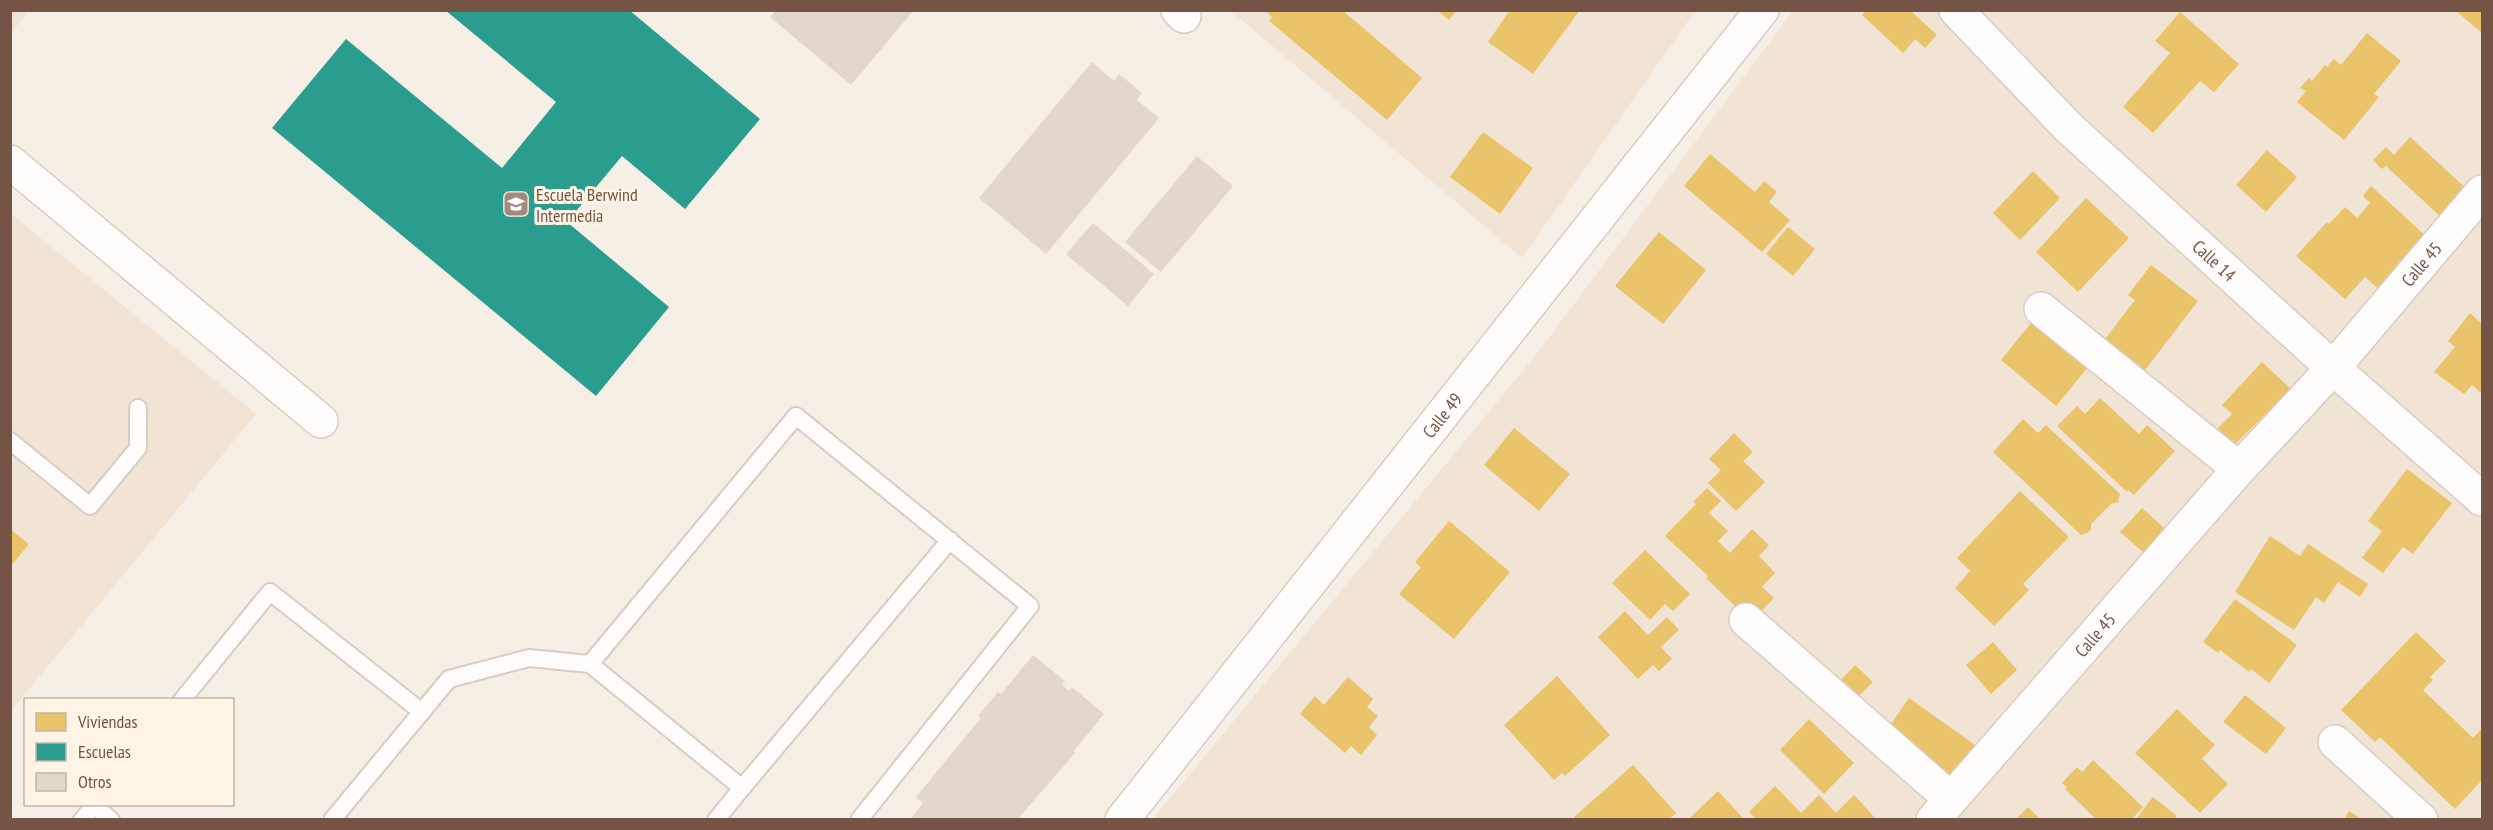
<svg xmlns="http://www.w3.org/2000/svg" width="2493" height="830" font-family="'PT Sans Narrow',sans-serif">
	<style>
		.residential { fill: #f2e4d5 }
		.homes { fill: #e9c46a }
		.schools { fill: #2a9d8f }
		.building { fill: #e3d6cd }
		.lines { fill: none; stroke-linecap: round; stroke-linejoin: round }
		.lane-casing { stroke: #d8ccc4; stroke-width: 20 }
		.street-casing { stroke: #d8ccc4; stroke-width: 36 }
		.lane { stroke: #fefdfb; stroke-width: 16 }
		.street { stroke: #fefdfb; stroke-width: 33 }
		.labels { text-anchor: middle; dominant-baseline: central; stroke-width: 6; stroke-linejoin: round; paint-order: stroke }
		.poi-label { font-size: 18px; fill: #755446; stroke: #fff4e6; text-anchor: start }
		.street-label { font-size: 18px; fill: #755446; stroke: #fff4e6 }
	</style>
	<rect width="100%" height="100%" fill="#f6efe6"/>
	<!-- residential -->
	<g class="residential">
		<path d="M11,10L29,11L11,33L10,11Z"/>
		<path d="M1231,11H1695L1522,258Z"/>
		<path d="M1793,11H2482V819L1152,820L1535,356Z"/>
		<path d="M11,214L256,414L11,711Z"/>
	</g>
	<!-- homes -->
	<g class="homes">
		<path d="M1264,10H1342L1422,78L1387,120L1269,21L1272,17Z"/>
		<path d="M1437,10H1457L1449,20Z"/>
		<path d="M1510,10H1580L1533,74L1488,42Z"/>
		<path d="M1867,10H1910L1937,35L1925,48L1915,39L1903,53L1862,15Z"/>
		<path d="M2455,10H2482V33Z"/>
		<path d="M2180,12L2239,64L2214,92L2200,81L2153,133L2123,107L2170,53L2155,41Z"/>
		<path d="M2367,33L2401,61L2374,94L2379,97L2344,140L2297,102L2306,91L2300,88L2309,78L2312,81L2325,65L2327,67L2334,59L2341,65Z"/>
		<path d="M1483,132L1533,168L1500,214L1450,177Z"/>
		<path d="M2410,137L2468,190L2442,218L2386,166L2382,169L2373,160L2386,147L2394,155Z"/>
		<path d="M2267,150L2297,177L2266,212L2236,185Z"/>
		<path d="M1710,154L1755,192L1764,181L1777,192L1769,202L1790,220L1762,252L1684,186Z"/>
		<path d="M2033,171L2060,198L2020,240L1993,213Z"/>
		<path d="M2371,186L2427,237L2380,290L2365,277L2345,299L2296,256L2327,222L2329,224L2345,207L2357,218L2370,203L2363,196Z"/>
		<path d="M2086,198L2129,238L2078,292L2036,252Z"/>
		<path d="M1788,227L1815,249L1793,276L1766,254Z"/>
		<path d="M1659,232L1706,270L1663,324L1615,286Z"/>
		<path d="M2151,265L2198,301L2145,370L2105,339L2135,300L2128,295Z"/>
		<path d="M2470,313L2482,324V390L2480,392L2472,385L2464,394L2434,372L2455,347L2448,341Z"/>
		<path d="M2031,323L2058,344L2062,339L2088,367L2056,406L2001,360Z"/>
		<path d="M2262,362L2291,389L2228,451L2211,435L2232,414L2222,405Z"/>
		<path d="M2100,398L2139,434L2147,425L2175,451L2134,495L2128,490L2127,492L2057,426L2077,406L2085,414Z"/>
		<path d="M2023,419L2038,433L2046,425L2120,494L2118,502L2111,504L2091,524V530L2087,533L2081,535L1993,452Z"/>
		<path d="M1514,428L1570,474L1539,511L1484,465Z"/>
		<path d="M1734,433L1753,452L1743,461L1765,482L1736,511L1708,483L1721,470L1709,459Z"/>
		<path d="M2407,469L2452,503L2413,554L2403,547L2383,573L2362,558L2382,531L2368,521Z"/>
		<path d="M1707,488L1721,501L1709,513L1728,531L1718,541L1730,553L1752,529L1769,545L1759,556L1775,573L1762,587L1774,598L1751,622L1706,578L1708,576L1665,536L1696,504L1693,502Z"/>
		<path d="M2020,491L2069,537L2023,584L2029,590L1994,626L1955,588L1970,571L1957,558Z"/>
		<path d="M2142,508L2172,535L2151,559L2120,532Z"/>
		<path d="M1449,521L1510,572L1454,639L1399,594L1421,567L1415,562Z"/>
		<path d="M10,529L29,544L10,567Z"/>
		<path d="M2270,536L2300,556L2308,544L2368,584L2360,597L2338,582L2324,603L2316,597L2294,630L2235,592Z"/>
		<path d="M1645,550L1690,594L1673,611L1665,604L1650,620L1612,583Z"/>
		<path d="M2235,599L2297,645L2269,683L2251,669L2249,672L2220,650L2218,653L2203,642Z"/>
		<path d="M1625,611L1648,635L1667,617L1679,630L1661,647L1672,659L1659,671L1653,665L1638,679L1598,637Z"/>
		<path d="M2416,632L2446,661L2430,677L2433,680L2423,690L2473,738L2482,728V780L2455,809L2380,737L2375,742L2341,710Z"/>
		<path d="M1993,642L2017,670L1991,694L1966,665Z"/>
		<path d="M1855,665L1873,682L1858,697L1841,680Z"/>
		<path d="M1557,676L1610,735L1565,776L1562,773L1554,780L1504,725Z"/>
		<path d="M1348,677L1373,699L1367,707L1378,716L1369,727L1377,735L1361,755L1351,746L1345,753L1300,714L1315,696L1324,705Z"/>
		<path d="M2245,695L2286,728L2266,754L2223,722Z"/>
		<path d="M1909,698L1975,745L1943,792L1887,730Z"/>
		<path d="M2177,709L2215,745L2202,759L2228,784L2200,813L2135,753Z"/>
		<path d="M1809,719L1854,763L1824,794L1780,750Z"/>
		<path d="M2093,760L2143,807L2131,820H2097L2065,789L2067,787L2062,783L2077,767L2082,772Z"/>
		<path d="M1633,765L1676,813L1668,820H1576L1574,817Z"/>
		<path d="M1775,786L1801,813L1819,795L1836,813L1854,795L1877,820H1757L1749,812Z"/>
		<path d="M1718,791L1745,820H1692L1690,818Z"/>
		<path d="M2153,797L2177,816L2174,820H2135Z"/>
		<path d="M2028,807L2041,820H2015Z"/>
		<path d="M2349,811L2363,820H2344Z"/>
	</g>
	<!-- schools -->
	<path class="schools" d="M445,10H629L760,119L685,209L622,156L567,222L669,307L596,396L272,128L346,39L502,168L556,102Z"/>
	<!-- building -->
	<g class="building">
		<path d="M776,10H914L851,85L770,17Z"/>
		<path d="M1092,62L1114,81L1119,74L1142,93L1137,100L1159,118L1046,254L979,198Z"/>
		<path d="M1197,156L1233,186L1161,272L1125,242Z"/>
		<path d="M1093,223L1154,274L1128,306L1066,254Z"/>
		<path d="M1033,655L1065,681L1062,685L1069,691L1072,687L1104,714L1074,751L1075,753L1017,820H910L923,803L916,797L981,718L978,716L998,692L1001,694Z"/>
	</g>
	<g class="lines">
		<!-- lane casing -->
		<g class="lane-casing">
			<g id="lane">
				<path d="M10,441L90,506L138,448V408"/>
				<path d="M182,700L270,592L422,712"/>
				<path d="M742,788L950,540"/>
				<path d="M94,805L111,820"/>
				<path d="M82,820L95,804"/>
				<path d="M332,820L449,679L529,658L590,664"/>
				<path d="M716,820L742,788L590,664L796,416L1030,606L859,820"/>
			</g>
		</g>
		<!-- street casing -->
		<g class="street-casing">
			<g id="street">
				<path d="M1178,10L1184,16"/>
				<path id="s1" d="M1956,10L2068,127L2333,368L2482,499"/>
				<path d="M10,162L321,421"/>
				<path d="M2041,309L2239,469"/>
				<path d="M1746,620L1951,799"/>
				<path d="M2335,742L2421,820"/>
				<path id="s2" d="M1122,820L1762,10"/>
				<path id="s3" d="M1933,820L2239,469L2333,368L2482,192"/>
			</g>
		</g>
		<!-- lane -->
		<use href="#lane" class="lane"/>
		<!-- street -->
		<use href="#street" class="street"/>
	</g>
	<!-- icons -->
	<defs>
		<g id="school-square" transform="scale(1.35)"><rect x="-9" y="-9" width="18" height="18" rx="4" fill="#a28a7e" stroke="#fff4e6"/><path d="M0-5L7-2L0 1L-7-2ZM-4 1L0 2.5L4 1V4Q0 6-4 4Z" fill="#fff"/></g>
	</defs>
	<g fill-rule="evenodd">
		<use href="#school-square" x="516" y="204"/>
	</g>
	<g class="labels">
		<!-- poi labels -->
		<g class="poi-label">
			<text x="536" y="194">Escuela Berwind<tspan x="536" dy="21">Intermedia</tspan></text>
		</g>
		<!-- street labels -->
		<g class="street-label">
			<text stroke="none"><textPath href="#s1" startOffset="360">Calle 14</textPath></text>
			<text stroke="none"><textPath href="#s3" startOffset="740">Calle 45</textPath></text>
			<text stroke="none"><textPath href="#s2" startOffset="516">Calle 49</textPath></text>
			<text stroke="none"><textPath href="#s3" startOffset="246">Calle 45</textPath></text>
		</g>
	</g>
	<!-- border -->
	<rect width="2493" height="830" fill="none" stroke="#755446" stroke-width="24"/>
	<!-- legend -->
	<rect x="24" y="698" width="210" height="108" fill="#fff4e6" stroke="#c8b4a6" stroke-width="1.5"/>
	<rect x="36" y="713" width="30" height="18" fill="#e9c46a" stroke="#c8b4a6" stroke-width="1.5"/>
	<text x="78" y="728" font-size="18" fill="#755446">Viviendas</text>
	<rect x="36" y="743" width="30" height="18" fill="#2a9d8f" stroke="#c8b4a6" stroke-width="1.5"/>
	<text x="78" y="758" font-size="18" fill="#755446">Escuelas</text>
	<rect x="36" y="773" width="30" height="18" fill="#e3d6cd" stroke="#c8b4a6" stroke-width="1.5"/>
	<text x="78" y="788" font-size="18" fill="#755446">Otros</text>
</svg>
